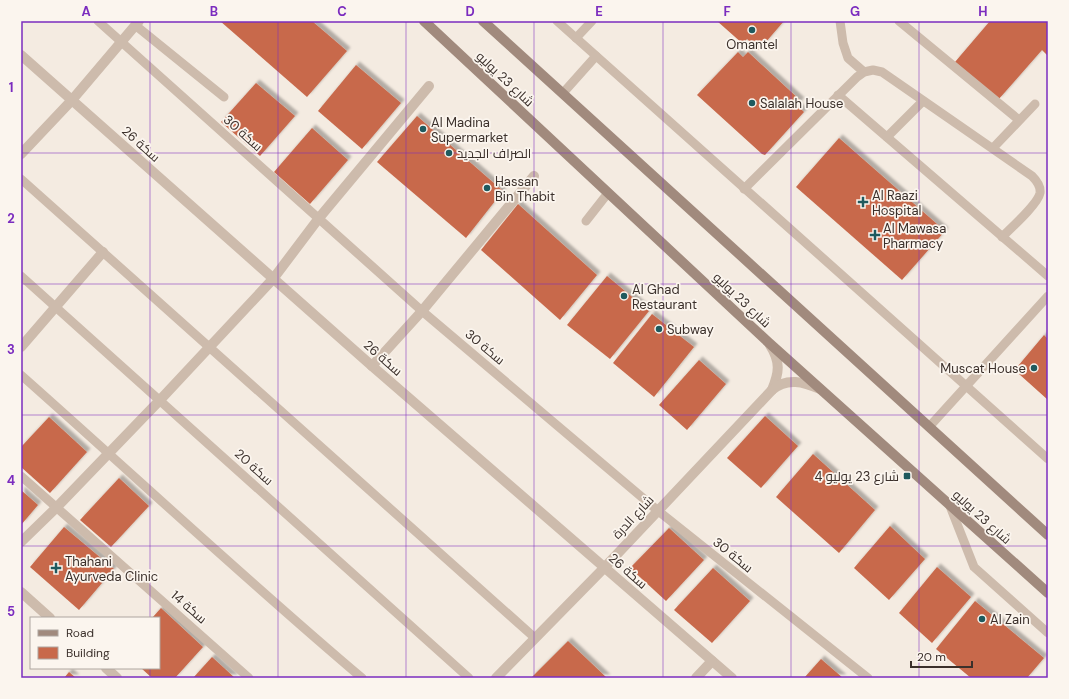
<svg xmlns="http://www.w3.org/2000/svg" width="1069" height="699" font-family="'DM Sans',Cairo,sans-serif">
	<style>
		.building { fill: #c8694b; filter: url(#shadow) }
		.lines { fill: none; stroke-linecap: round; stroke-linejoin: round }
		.service { stroke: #cdbbac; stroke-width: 9 }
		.minor { stroke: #cdbbac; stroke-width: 10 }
		.secondary { stroke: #a18a7d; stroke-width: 10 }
		.grid { fill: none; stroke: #7b2cbf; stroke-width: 1; stroke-opacity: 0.55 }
		.poi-dot { fill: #1f5a5e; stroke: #fbf5ee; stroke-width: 1.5 }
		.labels { text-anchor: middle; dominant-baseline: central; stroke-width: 3.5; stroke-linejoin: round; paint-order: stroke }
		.poi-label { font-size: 13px; fill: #3b302b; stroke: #fbf5ee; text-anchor: start }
		.street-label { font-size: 13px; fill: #3b302b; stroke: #fbf5ee }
		.neatline { fill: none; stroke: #7b2cbf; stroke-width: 1.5 }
		.grid-label { font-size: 13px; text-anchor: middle; font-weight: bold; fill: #7b2cbf }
	</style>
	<defs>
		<filter id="shadow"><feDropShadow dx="3.5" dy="-3.5" stdDeviation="1" flood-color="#0004"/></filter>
	</defs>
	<rect width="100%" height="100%" fill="#f4ebe1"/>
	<!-- building -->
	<g class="building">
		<path d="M220,21H312L347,51L307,97Z"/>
		<path d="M717,21H784L759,50L747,39L743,44Z"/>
		<path d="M990,21H1048V56L1042,50L998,100L955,62Z"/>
		<path d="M738,52L743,57L748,52L801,101L797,105L804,112L765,155L762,154L697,95Z"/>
		<path d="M356,65L401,103L362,149L318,111Z"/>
		<path d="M256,83L295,116L260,156L221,122Z"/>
		<path d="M417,116L503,191L466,238L377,162Z"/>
		<path d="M312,128L348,160L310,204L274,172Z"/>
		<path d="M839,138L945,231L902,280L796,187Z"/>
		<path d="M518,204L597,275L560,320L481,250Z"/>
		<path d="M607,276L649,311L610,359L567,325Z"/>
		<path d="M652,314L694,347L654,397L613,363Z"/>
		<path d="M1044,335L1047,338L1048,336V400L1019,374L1022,370L1018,366Z"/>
		<path d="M699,360L726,384L687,430L659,405Z"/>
		<path d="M765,416L798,446L761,488L727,458Z"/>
		<path d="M49,417L87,452L50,493L21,467V447Z"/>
		<path d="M813,454L875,510L839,553L776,497Z"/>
		<path d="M119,478L149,506L111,547L80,520Z"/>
		<path d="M21,490L38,505L21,525Z"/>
		<path d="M890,526L925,559L889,600L854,568Z"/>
		<path d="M64,527L114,569L79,610L30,567Z"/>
		<path d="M669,528L704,560L666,601L630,568Z"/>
		<path d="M937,567L971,597L932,643L899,613Z"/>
		<path d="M713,568L750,601L712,643L674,610Z"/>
		<path d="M975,601L1044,658L1027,678H971L936,649Z"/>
		<path d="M161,608L203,647L175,678H152L141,668H159V618H152Z"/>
		<path d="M568,641L607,678H531Z"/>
		<path d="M212,657L235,678H193Z"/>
		<path d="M821,659L843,678H804Z"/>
		<path d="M69,672L76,678H64Z"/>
	</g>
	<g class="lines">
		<!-- service -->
		<g class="service">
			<path d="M98,21L422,311L657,510L868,678"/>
			<path d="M557,21L1048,459"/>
			<path d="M840,21L843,43L848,58L864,72"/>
			<path d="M899,21L1019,120"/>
			<path d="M135,25L224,97"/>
			<path d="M576,38L592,21"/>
			<path d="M563,93L596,56"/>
			<path d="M838,95L1048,276"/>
			<path d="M887,137L923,101"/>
			<path d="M993,148L1035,104"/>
			<path d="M21,179L535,638"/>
			<path d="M744,189L857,77L864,72L873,70L882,72L1032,176C1037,181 1041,186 1040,193C1038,204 1011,228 1002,237"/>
			<path d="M586,221L608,193"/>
			<path d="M21,276L469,678"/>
			<path d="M21,375C135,476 246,580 362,678"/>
			<path d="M929,427L1048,296"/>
			<path d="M21,476L249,678"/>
			<path d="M950,506L974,567L1048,633"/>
		</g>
		<!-- minor -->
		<g class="minor">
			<path d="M21,55L372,366L732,678"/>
			<path d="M21,154L72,100L139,21"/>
			<path d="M770,345C781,362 779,373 772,390"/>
			<path d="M21,347L103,252"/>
			<path d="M372,366L422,311L534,176"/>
			<path d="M21,542L56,508L160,400L273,279L319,218L429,86"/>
			<path d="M21,592L50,618"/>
			<path d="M106,668L117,678"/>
			<path d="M496,678L604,568L772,390C787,377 804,382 820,389"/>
			<path d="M696,678L712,661"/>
		</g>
		<!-- secondary -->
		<g class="secondary">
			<path d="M424,21L768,342L1048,593"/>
			<path d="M483,21L1048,535"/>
		</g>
	</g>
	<!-- grid -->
	<path class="grid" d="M150,21V618M278,21V678M406,21V678M534,21V678M663,21V678M791,21V678M919,21V678M21,153H1048M21,284H1048M21,415H1048M21,546H1048M150,668V678"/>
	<!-- markers -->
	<g class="poi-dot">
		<circle cx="752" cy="30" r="4"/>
		<circle cx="752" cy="103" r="4"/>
		<circle cx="423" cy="129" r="4"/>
		<circle cx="449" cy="153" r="4"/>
		<circle cx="487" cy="188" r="4"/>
		<path d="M861 196h4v4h4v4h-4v4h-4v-4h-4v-4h4z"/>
		<path d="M873 229h4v4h4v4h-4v4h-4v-4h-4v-4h4z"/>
		<circle cx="624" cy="296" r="4"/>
		<circle cx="659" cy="329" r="4"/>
		<circle cx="1034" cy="368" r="4"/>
		<rect x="903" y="472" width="8" height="8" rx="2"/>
		<path d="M54 562h4v4h4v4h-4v4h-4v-4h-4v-4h4z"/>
		<circle cx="982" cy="619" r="4"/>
	</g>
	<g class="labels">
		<!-- poi labels -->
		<g class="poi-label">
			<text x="752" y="44" text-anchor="middle">Omantel</text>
			<text x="760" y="103">Salalah House</text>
			<text x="431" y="122">Al Madina<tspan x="431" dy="15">Supermarket</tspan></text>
			<text x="457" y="153">الصراف الجديد</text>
			<text x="495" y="181">Hassan<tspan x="495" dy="15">Bin Thabit</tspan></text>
			<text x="872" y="195">Al Raazi<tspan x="872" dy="15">Hospital</tspan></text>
			<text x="883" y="228">Al Mawasa<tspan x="883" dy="15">Pharmacy</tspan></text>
			<text x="632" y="289">Al Ghad<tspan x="632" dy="15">Restaurant</tspan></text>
			<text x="667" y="329">Subway</text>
			<text x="1026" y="368" text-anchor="end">Muscat House</text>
			<text x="899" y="476" text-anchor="end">شارع 23 يوليو 4</text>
			<text x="65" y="561">Thahani<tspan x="65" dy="15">Ayurveda Clinic</tspan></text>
			<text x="990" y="619">Al Zain</text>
		</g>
		<!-- street labels -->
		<g class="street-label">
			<text transform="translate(505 79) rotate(43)">شارع 23 يوليو</text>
			<text transform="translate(243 133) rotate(42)">سكة 30</text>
			<text transform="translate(141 144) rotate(42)">سكة 26</text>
			<text transform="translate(742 300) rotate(43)">شارع 23 يوليو</text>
			<text transform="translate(485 347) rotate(40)">سكة 30</text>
			<text transform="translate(383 358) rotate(41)">سكة 26</text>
			<text transform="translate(254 467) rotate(42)">سكة 20</text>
			<text transform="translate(633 517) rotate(-47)">شارع الدرة</text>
			<text transform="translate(982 517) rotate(42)">شارع 23 يوليو</text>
			<text transform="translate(733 555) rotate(39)">سكة 30</text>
			<text transform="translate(628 571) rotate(41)">سكة 26</text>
			<text transform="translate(189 607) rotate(41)">سكة 14</text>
		</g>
	</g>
	<!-- border -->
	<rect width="1069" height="699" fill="none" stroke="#fbf5ee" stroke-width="44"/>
	<!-- legend -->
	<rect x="30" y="617" width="130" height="52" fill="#fbf5ee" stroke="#aea6a0"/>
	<rect x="38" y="630" width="20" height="6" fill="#a18a7d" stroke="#aea6a0"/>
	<text x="66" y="637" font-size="12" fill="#3b302b">Road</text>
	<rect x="38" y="647" width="20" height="12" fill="#c8694b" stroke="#aea6a0"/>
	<text x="66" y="657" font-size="12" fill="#3b302b">Building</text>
	<!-- scale -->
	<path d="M911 661v6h61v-6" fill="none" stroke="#3b302b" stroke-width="2"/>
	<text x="917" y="661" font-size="12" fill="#3b302b" stroke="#fbf5ee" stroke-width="3" paint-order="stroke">20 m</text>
	<rect x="22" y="22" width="1025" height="655" class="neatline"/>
	<g class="grid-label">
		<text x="86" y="16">A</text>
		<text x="214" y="16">B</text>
		<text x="342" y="16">C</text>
		<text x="470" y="16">D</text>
		<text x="599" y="16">E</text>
		<text x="727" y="16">F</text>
		<text x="855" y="16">G</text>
		<text x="983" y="16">H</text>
		<text x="11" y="92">1</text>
		<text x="11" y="223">2</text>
		<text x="11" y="354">3</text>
		<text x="11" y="485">4</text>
		<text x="11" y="616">5</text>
	</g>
</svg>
